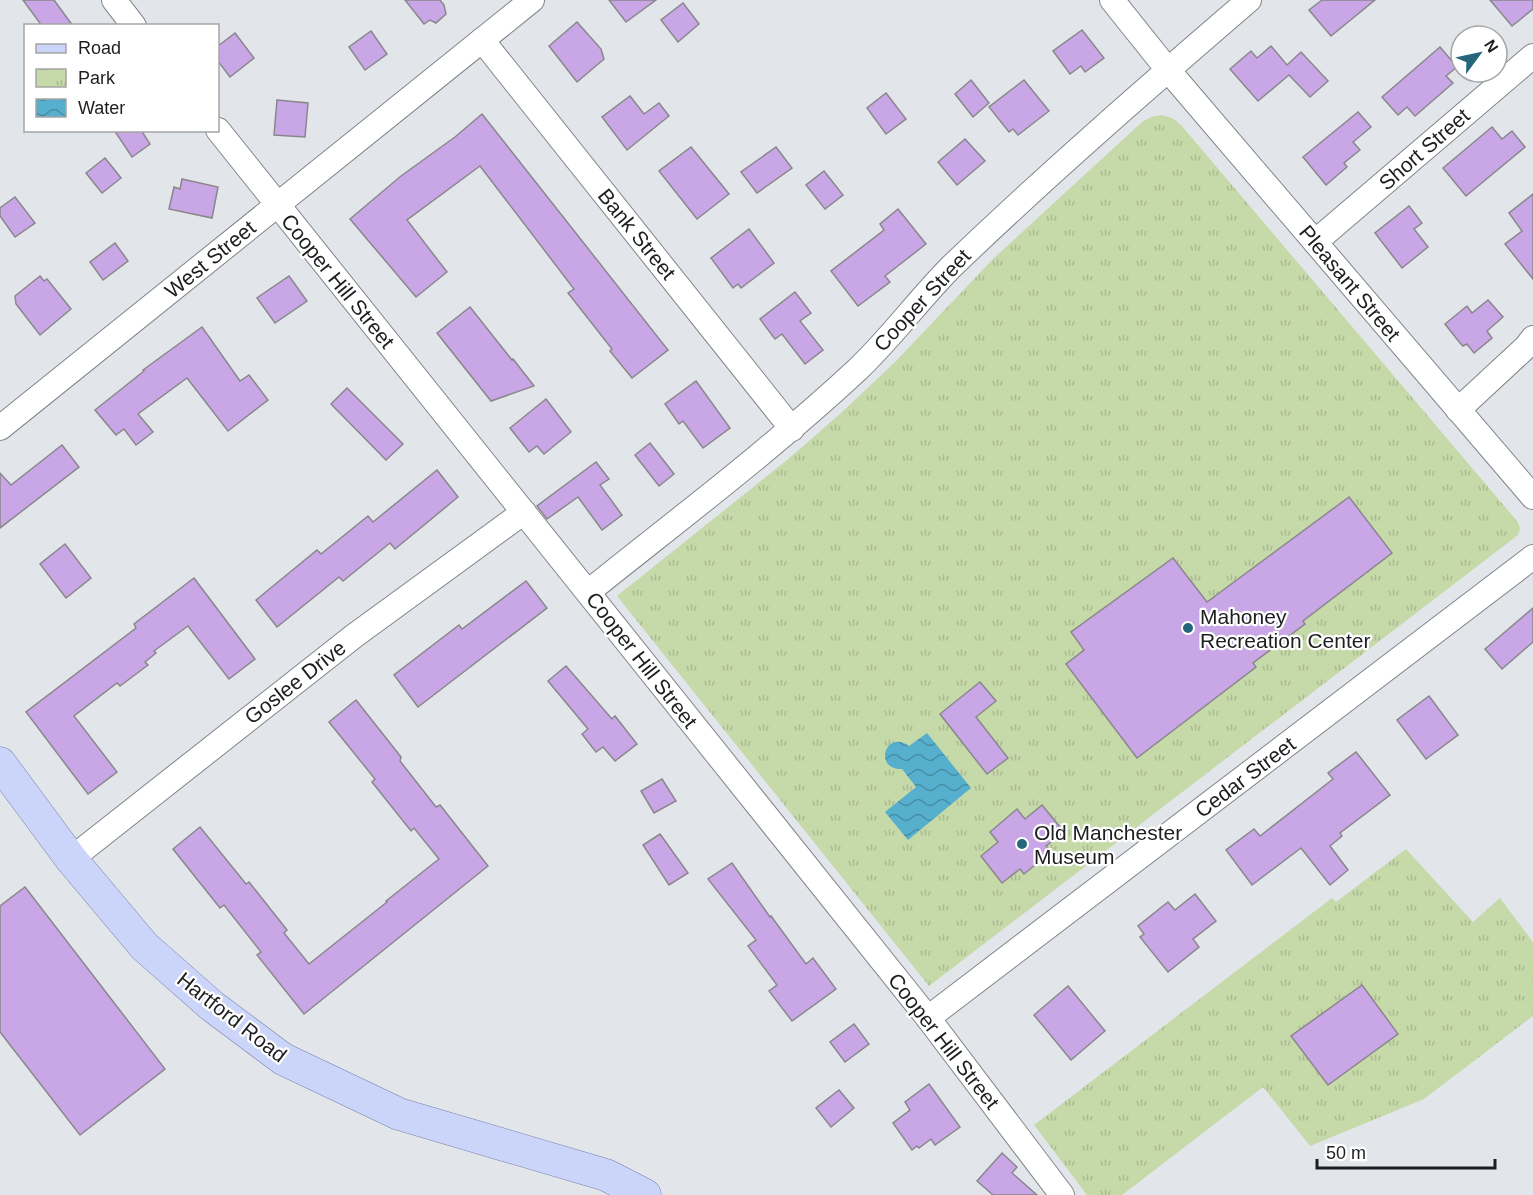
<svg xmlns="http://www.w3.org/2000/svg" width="1533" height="1195" font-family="Helvetica,sans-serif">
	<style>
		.park { fill: url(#park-tufts) }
		.water { fill: url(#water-waves) }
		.building { fill: #c9a7e6; stroke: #8a878c; stroke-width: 1.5 }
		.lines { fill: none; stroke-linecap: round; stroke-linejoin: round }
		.minor-casing { stroke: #818589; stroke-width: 26 }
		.major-casing { stroke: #7881aa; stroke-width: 33 }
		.minor { stroke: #fff; stroke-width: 24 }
		.major { stroke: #cbd4f9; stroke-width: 32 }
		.poi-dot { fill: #25667a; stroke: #fff; stroke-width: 2 }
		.labels { text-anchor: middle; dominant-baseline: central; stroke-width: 4.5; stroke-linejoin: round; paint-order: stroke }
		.street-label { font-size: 21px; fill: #1d1e20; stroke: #fff }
		.poi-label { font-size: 21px; fill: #1d1e20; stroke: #fff; text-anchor: start }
	</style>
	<defs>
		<pattern id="park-tufts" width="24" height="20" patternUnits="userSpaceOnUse" patternTransform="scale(1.5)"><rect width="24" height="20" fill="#c6d9a9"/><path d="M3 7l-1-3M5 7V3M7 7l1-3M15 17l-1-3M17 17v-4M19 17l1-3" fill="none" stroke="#aaba91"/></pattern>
		<pattern id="water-waves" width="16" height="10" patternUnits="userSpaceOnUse" patternTransform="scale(1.5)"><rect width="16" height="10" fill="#57afce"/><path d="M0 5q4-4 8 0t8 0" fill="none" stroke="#478ea7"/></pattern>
	</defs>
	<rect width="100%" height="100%" fill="#e2e6eb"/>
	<!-- park -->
	<g class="park">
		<path d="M1162,115L1172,118L1181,125L1517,521L1520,528L1518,535L929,986L617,596L787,460L841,413L894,363L994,258L1142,122L1151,117Z"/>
		<path d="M1406,849L1473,922L1500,898L1533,942V1016L1424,1099L1310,1146L1263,1087L1122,1195H1087L1034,1125L1332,898L1336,902Z"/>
	</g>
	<!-- water -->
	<path class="water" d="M927,733L971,788L908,840L885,812L916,787L902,769C873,770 885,729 909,746Z"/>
	<!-- building -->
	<g class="building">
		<path d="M23,0H54L73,26H42Z"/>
		<path d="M405,0H440L444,5L446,14L436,23L430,20L424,24Z"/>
		<path d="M609,0H656L626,22Z"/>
		<path d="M1322,0H1375L1331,36L1309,10Z"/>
		<path d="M1490,0H1533V9L1512,26Z"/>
		<path d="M683,3L699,24L678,42L661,20Z"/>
		<path d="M577,22L601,49L604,59L577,82L549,46Z"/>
		<path d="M1082,30L1104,58L1085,72L1081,66L1070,74L1053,51Z"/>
		<path d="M371,31L387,54L365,70L349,47Z"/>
		<path d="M235,33L254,58L230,77L218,61V46Z"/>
		<path d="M1271,46L1287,65L1301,52L1328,81L1310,97L1289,75L1258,101L1230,69L1251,51L1257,58Z"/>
		<path d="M1440,47L1457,67L1446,76L1453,83L1415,116L1407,107L1398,115L1382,97Z"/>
		<path d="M971,80L989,103L973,117L955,94Z"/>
		<path d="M1024,80L1049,111L1018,135L1013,129L1009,132L989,107Z"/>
		<path d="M886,93L906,119L886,134L867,108Z"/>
		<path d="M630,96L644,114L659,103L669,116L627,150L602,117Z"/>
		<path d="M277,100L308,103L305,137L274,135Z"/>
		<path d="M1358,112L1371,127L1353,142L1360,150L1344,163L1347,167L1326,185L1303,157Z"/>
		<path d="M482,114L668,350L632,378L610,351L612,349L568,293L574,289L480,166L407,220L447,272L416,297L350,219L401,176L455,137Z"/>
		<path d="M1492,127L1502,139L1512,131L1525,147L1466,196L1443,168Z"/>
		<path d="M114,130H141L150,144L132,157Z"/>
		<path d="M965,139L985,161L957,185L938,162Z"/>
		<path d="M691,147L729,194L697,219L659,171Z"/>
		<path d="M776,147L792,168L757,193L741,172Z"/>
		<path d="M105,158L121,178L102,193L86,173Z"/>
		<path d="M824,171L843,195L825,209L806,185Z"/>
		<path d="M182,179L218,187L212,218L169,209L174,187L180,189Z"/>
		<path d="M1533,194V279L1505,244L1522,231L1509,213Z"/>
		<path d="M15,197L35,223L15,237L0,216V208Z"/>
		<path d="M1409,206L1422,223L1414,229L1428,247L1402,268L1375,233Z"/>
		<path d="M898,209L926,244L885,276L890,282L858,306L831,271L884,230L880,224Z"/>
		<path d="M749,229L774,263L741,288L738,284L733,288L711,258Z"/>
		<path d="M115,243L128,261L103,280L90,262Z"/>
		<path d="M40,276L44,281L47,279L71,309L40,335L16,304L15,296Z"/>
		<path d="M289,276L307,301L275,323L257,298Z"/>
		<path d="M795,292L811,313L800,321L823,350L805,364L782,334L775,339L760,319Z"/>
		<path d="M1488,300L1503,317L1487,331L1492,338L1474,353L1467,344L1463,346L1460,343L1445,324L1467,306L1472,313Z"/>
		<path d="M470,307L512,360L513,359L534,386L491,401L437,333Z"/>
		<path d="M202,327L240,381L249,375L268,400L228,431L187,378L138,414L153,432L136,445L124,429L116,435L95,410L144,371L143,370Z"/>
		<path d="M696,381L730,428L703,448L683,421L679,424L665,404Z"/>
		<path d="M347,388L403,444L386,460L331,404Z"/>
		<path d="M546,399L571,432L544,454L537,446L529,452L510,428Z"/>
		<path d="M650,443L674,474L659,486L635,455Z"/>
		<path d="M62,445L79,467L0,528V473L11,485Z"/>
		<path d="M596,462L609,479L600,485L622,515L602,530L578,497L547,519L537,506Z"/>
		<path d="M437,470L458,497L395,549L390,543L343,581L339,577L277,627L256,600L317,550L321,554L368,516L373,522Z"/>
		<path d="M1349,497L1392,553L1303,621L1305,624L1253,663L1256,667L1137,758L1066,664L1084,650L1071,632L1173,558L1207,602Z"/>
		<path d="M65,544L91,578L66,598L40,564Z"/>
		<path d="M194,578L255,659L229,679L188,626L154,651L156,653L145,662L148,665L120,686L117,683L74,716L117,772L88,794L26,712L136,628L134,624Z"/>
		<path d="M526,581L547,608L418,707L394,675L459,625L462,629Z"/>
		<path d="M1533,608V642L1502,669L1485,649Z"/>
		<path d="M566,666L612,719L615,716L637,744L615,761L603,747L596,752L582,734L588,729L548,681Z"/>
		<path d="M980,682L996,701L976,717L1008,758L987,774L940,714Z"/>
		<path d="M1429,696L1458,735L1426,759L1397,720Z"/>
		<path d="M356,700L401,757L400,761L436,807L440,805L488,866L304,1014L257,955L261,952L224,905L220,908L173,849L200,827L246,884L249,882L287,930L284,933L309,964L387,902L386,901L439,859L414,828L411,831L372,782L375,779L329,722Z"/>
		<path d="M1356,752L1390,795L1340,833L1342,836L1330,846L1348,870L1330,885L1301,848L1252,885L1226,850L1254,829L1260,836L1333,779L1328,773Z"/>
		<path d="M662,779L676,801L654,813L641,791Z"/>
		<path d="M1042,805L1064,832L1046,846L1051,852L1024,874L1020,869L1002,883L981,856L998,842L990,832L1017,809L1025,819Z"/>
		<path d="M660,834L688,873L669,885L643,845Z"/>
		<path d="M732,863L770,917L771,916L806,964L813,958L836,989L792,1021L769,991L777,985L748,946L756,940L708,879Z"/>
		<path d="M25,887L165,1069L80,1135L0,1032V906Z"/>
		<path d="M1195,894L1216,921L1193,939L1199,947L1168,972L1140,937L1144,934L1138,926L1168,902L1175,910Z"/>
		<path d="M1362,985L1398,1034L1328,1085L1291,1036Z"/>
		<path d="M1068,986L1105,1031L1071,1060L1034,1015Z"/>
		<path d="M854,1024L869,1044L845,1062L830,1042Z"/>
		<path d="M929,1084L960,1127L935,1145L931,1139L919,1148L917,1146L912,1150L893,1123L910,1110L905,1102Z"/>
		<path d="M839,1090L854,1108L831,1127L816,1108Z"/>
		<path d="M1002,1153L1017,1167L1012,1173L1037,1195H993L977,1181Z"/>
	</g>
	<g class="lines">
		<!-- minor casing -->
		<g class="minor-casing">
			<g id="minor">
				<path d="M114,0L134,26"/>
				<path d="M1112,0L1168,70L1533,497"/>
				<path d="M482,40L792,429"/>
				<path d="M218,130L928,1018L1062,1195"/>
				<path d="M1315,242L1533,56"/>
				<path d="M1458,410L1526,347L1533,338"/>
				<path d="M0,428L532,0"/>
				<path d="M588,592C679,519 772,449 857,370C891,338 919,299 952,266C1048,174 1148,87 1249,0"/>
				<path d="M71,859L354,636L524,512"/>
				<path d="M928,1018L1533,557"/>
			</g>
		</g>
		<!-- major casing -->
		<g class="major-casing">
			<path id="major" d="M0,763L71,859L144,946L212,1006L283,1059L399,1114L606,1175L645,1195"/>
		</g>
		<!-- minor -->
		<use href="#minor" class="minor"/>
		<!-- major -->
		<use href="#major" class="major"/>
	</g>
	<!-- markers -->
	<g class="poi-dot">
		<circle cx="1188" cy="628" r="6"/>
		<circle cx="1022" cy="844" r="6"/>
	</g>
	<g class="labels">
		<!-- street labels -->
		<g class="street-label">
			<text transform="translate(1424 149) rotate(-41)">Short Street</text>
			<text transform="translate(637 234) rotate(51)">Bank Street</text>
			<text transform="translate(210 259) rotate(-39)">West Street</text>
			<text transform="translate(338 281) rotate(51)">Cooper Hill Street</text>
			<text transform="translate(1350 283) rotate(50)">Pleasant Street</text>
			<text transform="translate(922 300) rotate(-47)">Cooper Street</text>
			<text transform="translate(642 660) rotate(52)">Cooper Hill Street</text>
			<text transform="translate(295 682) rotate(-38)">Goslee Drive</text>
			<text transform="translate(1245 777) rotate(-37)">Cedar Street</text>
			<text transform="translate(232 1017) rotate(38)">Hartford Road</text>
			<text transform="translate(944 1041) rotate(52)">Cooper Hill Street</text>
		</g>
		<!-- poi labels -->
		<g class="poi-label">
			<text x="1200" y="616">Mahoney<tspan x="1200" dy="24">Recreation Center</tspan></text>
			<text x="1034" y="832">Old Manchester<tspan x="1034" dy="24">Museum</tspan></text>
		</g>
	</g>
	<!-- legend -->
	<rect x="24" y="24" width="195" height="108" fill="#ffffff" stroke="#a5a5a6" stroke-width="1.5"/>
	<rect x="36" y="44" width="30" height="9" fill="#cbd4f9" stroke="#a5a5a6" stroke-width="1.5"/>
	<text x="78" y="54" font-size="18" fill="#1d1e20">Road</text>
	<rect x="36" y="69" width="30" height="18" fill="url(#park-tufts)" stroke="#a5a5a6" stroke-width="1.5"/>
	<text x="78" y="84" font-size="18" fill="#1d1e20">Park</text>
	<rect x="36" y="99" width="30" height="18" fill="url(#water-waves)" stroke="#a5a5a6" stroke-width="1.5"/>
	<text x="78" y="114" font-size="18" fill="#1d1e20">Water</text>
	<!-- north arrow -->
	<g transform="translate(1479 54) rotate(57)"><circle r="28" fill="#ffffff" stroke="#a5a5a6" stroke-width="1.5"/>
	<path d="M0-4.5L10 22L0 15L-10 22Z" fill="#25667a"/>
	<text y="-9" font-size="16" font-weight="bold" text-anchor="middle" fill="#1d1e20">N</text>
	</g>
	<!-- scale -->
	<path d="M1317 1159v9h178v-9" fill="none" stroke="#1d1e20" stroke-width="3"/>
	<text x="1326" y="1159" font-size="18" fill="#1d1e20" stroke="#ffffff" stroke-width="4.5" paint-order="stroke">50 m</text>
</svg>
